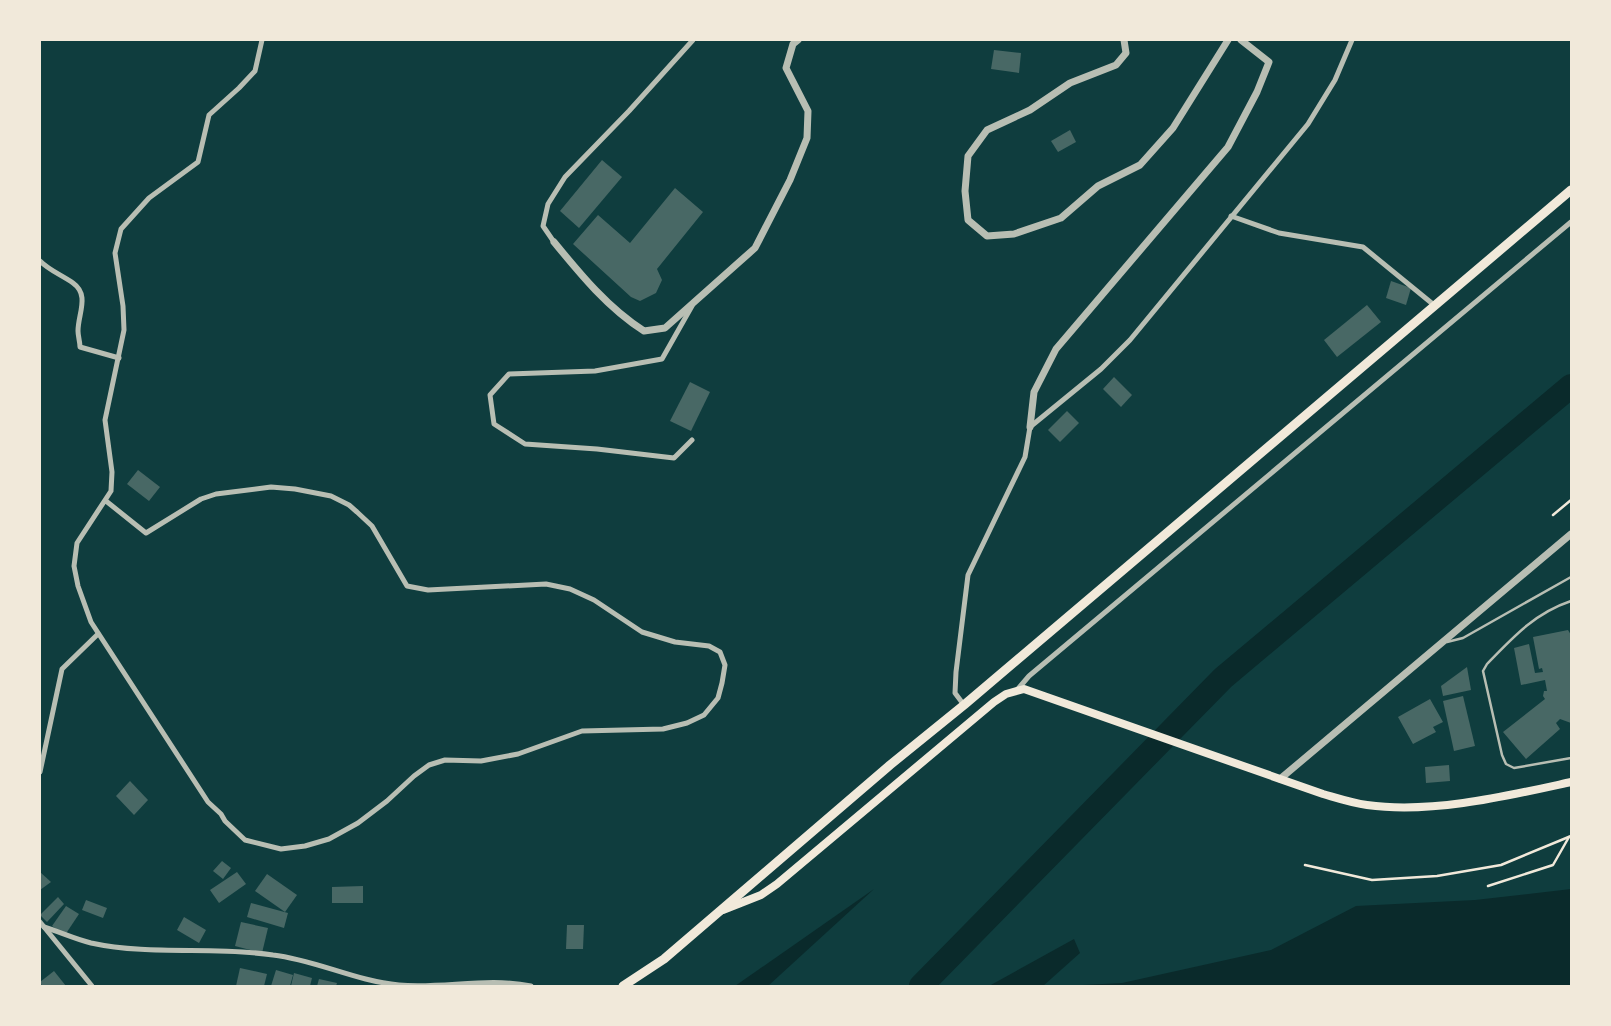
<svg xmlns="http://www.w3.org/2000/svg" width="1611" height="1026" font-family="Ubuntu,sans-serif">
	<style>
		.water { fill: #0a2a2b }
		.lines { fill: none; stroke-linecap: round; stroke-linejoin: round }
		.river { stroke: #0a2a2b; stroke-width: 24 }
		.building { fill: #486865 }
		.path { stroke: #f1e9da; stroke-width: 2.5 }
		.service { stroke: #b8beb3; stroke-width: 2.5 }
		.minor { stroke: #b8beb3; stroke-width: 5 }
		.tertiary { stroke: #b8beb3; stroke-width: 7 }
		.secondary { stroke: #f1e9da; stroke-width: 8 }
		.trunk { stroke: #f1e9da; stroke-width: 9 }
	</style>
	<rect width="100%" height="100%" fill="#0f3d3e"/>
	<!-- water -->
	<g class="water">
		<path d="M874,889L768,986H735Z"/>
		<path d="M1571,889V986H1064L1122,983L1271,950L1356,906L1475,900Z"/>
		<path d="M1074,939L1080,953L1043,986H989Z"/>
	</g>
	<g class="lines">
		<!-- river -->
		<path class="river" d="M921,986L1223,678L1571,386"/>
	</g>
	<!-- building -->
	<g class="building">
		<path d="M994,50L1021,53L1019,73L991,69Z"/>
		<path d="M1070,130L1076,142L1058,152L1051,141Z"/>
		<path d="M602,160L622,177L579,228L560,211Z"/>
		<path d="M675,188L703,212L657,269L662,280L656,293L640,301L631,297L573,244L598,215L630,243Z"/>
		<path d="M1391,281L1411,288L1406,305L1386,298Z"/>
		<path d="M1367,305L1381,322L1337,357L1324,340Z"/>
		<path d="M1114,377L1132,395L1121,407L1103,389Z"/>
		<path d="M690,382L710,392L691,431L670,421Z"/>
		<path d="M1067,411L1079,423L1060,442L1048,430Z"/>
		<path d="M138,470L160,487L149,501L127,484Z"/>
		<path d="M1568,630L1571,635V723L1560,719L1556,723L1560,729L1526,759L1503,732L1545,699L1543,696L1544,691H1547L1545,680L1521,685L1514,648L1529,644L1535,673L1543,672L1542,668L1539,669L1533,637Z"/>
		<path d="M1467,667L1471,690L1443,696L1441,686Z"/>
		<path d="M1463,696L1475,746L1454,751L1443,701Z"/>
		<path d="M1430,699L1443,722L1433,727L1436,732L1413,744L1398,717Z"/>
		<path d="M1449,765L1450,781L1426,783L1425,767Z"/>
		<path d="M130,781L148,800L134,815L116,796Z"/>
		<path d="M222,861L231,868L223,879L213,871Z"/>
		<path d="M40,872L51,882L40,890Z"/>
		<path d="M237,872L246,884L219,903L210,890Z"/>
		<path d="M267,874L297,895L285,912L255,891Z"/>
		<path d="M363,886V903H332V887Z"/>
		<path d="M58,897L64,904L47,922L40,915Z"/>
		<path d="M86,900L107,908L103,918L82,910Z"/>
		<path d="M251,903L288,913L284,928L247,917Z"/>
		<path d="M66,906L79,914L65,935L52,926Z"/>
		<path d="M184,917L206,930L199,943L177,930Z"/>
		<path d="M241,922L268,928L262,953L235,946Z"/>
		<path d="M567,925H584L583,949H566Z"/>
		<path d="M240,968L267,974L264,986H236Z"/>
		<path d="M276,970L293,975L290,986H271Z"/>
		<path d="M54,971L66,986H42L40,982Z"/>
		<path d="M294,973L312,978L310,986H291Z"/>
		<path d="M319,979L337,983L336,986H317Z"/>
	</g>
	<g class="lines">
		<!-- path -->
		<g class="path">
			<path d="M1553,515L1571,500"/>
			<path d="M1305,865L1372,880L1437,876L1501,865L1571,836"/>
			<path d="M1488,886L1553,865L1569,837"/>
		</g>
		<!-- service -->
		<g class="service">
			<path d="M1571,601C1535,613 1513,637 1487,664L1483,671L1502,755L1506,764L1514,768L1571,758"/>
			<path d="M1447,642L1463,638L1571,577"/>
		</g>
		<!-- minor -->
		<g class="minor">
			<path d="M1231,216L1279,233L1363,247L1434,305"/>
			<path d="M554,242L543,226L548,204L565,177L629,111L693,40"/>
			<path d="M40,261C50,271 62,275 73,283C90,295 78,314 78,331C78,336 80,342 80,347L119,358"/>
			<path d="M692,306L662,359L595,371L509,374L490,395L494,424L525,444L597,449L674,458L692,440"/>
			<path d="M106,501L146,533L201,499L216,494L271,487L295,489L331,496L349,505L357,512L372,526L407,586L428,590L546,584L570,589L594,600L642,632L675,642L709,646L720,652L725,665L722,683L718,698L704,715L687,723L663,729L582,731L518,754L481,761L445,760L429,765L414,776L387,801L358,823L329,839L305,846L281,849L245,840L225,821L221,814L208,802L91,622L78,586L74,566L77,543L111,491L112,472L105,420L124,330L123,306L115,253L121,229L149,198L198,162L209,115L239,88L255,71L262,40"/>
			<path d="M1017,690L1029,676L1571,222"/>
			<path d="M964,705L955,693L956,672L968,575L1025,457L1030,427L1101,369L1130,340L1308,124L1335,80L1352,40"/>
			<path d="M40,772L62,669L98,634"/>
			<path d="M40,922L92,986"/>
			<path d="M44,927C60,932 75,939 91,943C151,956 213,946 273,955C316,960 355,981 399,985C442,989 488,977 531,986"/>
		</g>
		<!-- tertiary -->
		<g class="tertiary">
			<path d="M1124,40L1126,53L1116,65L1070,83L1030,110L987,130L968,156L965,191L968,220L987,236L1014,234L1061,218L1098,186L1140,165L1173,128L1228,40"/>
			<path d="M554,242C581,275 608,308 644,331L665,328L755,248L790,180L807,138L808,111L786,68L793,44L798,40"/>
			<path d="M1030,427L1034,392L1056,349L1228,147L1257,92L1269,62L1241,40"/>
			<path d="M1280,779L1571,534"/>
		</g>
		<!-- secondary -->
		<path class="secondary" d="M723,910L761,895L777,884L994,702L1006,694L1024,689L1323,794C1337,798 1352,803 1367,805C1432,814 1507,796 1571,782"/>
		<!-- trunk -->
		<path class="trunk" d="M623,986L664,959L890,765L964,705L1571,190"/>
	</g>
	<!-- border -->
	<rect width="1611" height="1026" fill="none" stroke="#f1e9da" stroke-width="82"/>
</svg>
